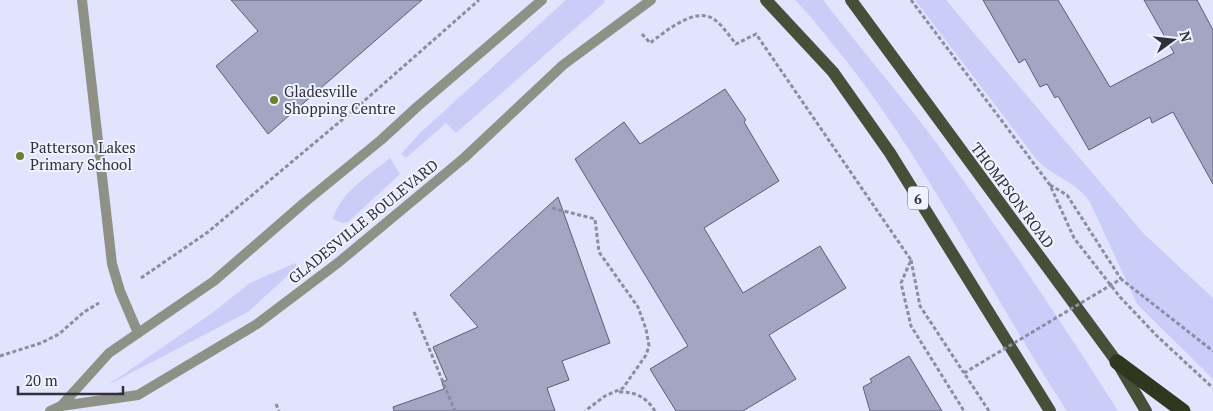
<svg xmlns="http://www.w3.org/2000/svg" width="1213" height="411" font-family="'PT Serif',serif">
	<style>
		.green { fill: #c9cdf8 }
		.building { fill: #a3a6c3; stroke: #5c5e78 }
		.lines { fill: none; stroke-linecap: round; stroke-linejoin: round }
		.path { stroke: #8b8da0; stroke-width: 3; stroke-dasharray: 4 2.5; stroke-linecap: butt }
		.service { stroke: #8e9286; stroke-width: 10 }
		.tertiary { stroke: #8e9286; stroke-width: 10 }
		.primary { stroke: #474f39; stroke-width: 12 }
		.motorway { stroke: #2f371f; stroke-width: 15 }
		.path-bridge { stroke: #8b8da0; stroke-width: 3; stroke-dasharray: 4 2.5; stroke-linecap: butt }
		.poi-dot { fill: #6a8133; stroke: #f0f2fe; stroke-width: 2 }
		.labels { text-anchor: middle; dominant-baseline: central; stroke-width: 4; stroke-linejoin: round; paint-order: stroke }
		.shield { fill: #f0f2fe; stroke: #6a6b77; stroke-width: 1 }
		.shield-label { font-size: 14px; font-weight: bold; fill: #30313d }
		.poi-label { font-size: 15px; fill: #30313d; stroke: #f0f2fe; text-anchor: start }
		.street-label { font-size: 15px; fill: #30313d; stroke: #f0f2fe }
	</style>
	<rect width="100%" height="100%" fill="#e1e4fc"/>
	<!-- green -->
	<g class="green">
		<path d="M566,0H604L605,2L456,133L446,123L406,158L401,154L419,134Z"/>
		<path d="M795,0H823C861,50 903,97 940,148C1002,234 1062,322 1118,411H1067C990,294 931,168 844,58C828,39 813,18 795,0Z"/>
		<path d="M915,0H946L1144,234L1213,298V379L1137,304L1090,202C1074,179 1055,179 1037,160Z"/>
		<path d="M390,158L400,174L348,222L343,223L333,219C341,191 369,176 390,158Z"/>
		<path d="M295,263L297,267L248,312L108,385L212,313L250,283Z"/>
	</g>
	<!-- building -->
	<g class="building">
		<path d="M231,0H422L268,134L216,66L258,31Z"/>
		<path d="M983,0H1058L1110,87L1174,53L1144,0H1197L1213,30V184L1173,112L1152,123L1150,117L1089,150L1058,96L1055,98L1047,84L1040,87L1025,59L1019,63Z"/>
		<path d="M725,89L746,120L744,122L779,181L704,228L743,293L820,246L846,288L769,335L796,379L743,411H676L650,369L688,346L575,159L624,122L640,144Z"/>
		<path d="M558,197L610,343L562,361L569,380L547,388L555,411H394L393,407L444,389L442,382L447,380L433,347L478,327L450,295Z"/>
		<path d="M909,356L942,411H870L863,387L872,382L870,379Z"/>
	</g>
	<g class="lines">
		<!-- path -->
		<g class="path">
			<path d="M911,0L1050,185L1074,238L1120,297L1157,336L1213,388"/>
			<path d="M642,34L650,43C665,32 696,5 715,20C723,26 730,37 736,44L756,34L911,260L901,283L911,326L964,411"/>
			<path d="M1050,185L1067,195L1121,279"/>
			<path d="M552,208L595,219L599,252L638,307L646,329L649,346L646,355L623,388L605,396L585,411"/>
			<path d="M911,260L920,306L964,373"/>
			<path d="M141,278L208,232L355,109L479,0"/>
			<path d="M414,312L455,411"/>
			<path d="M0,356L41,343L59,334L84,312L99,303"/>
			<path d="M619,392C636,392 646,397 655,411"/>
			<path d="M276,404L279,411"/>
		</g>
		<!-- service -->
		<path class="service" d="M82,0L112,264L120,291L138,333"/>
		<!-- tertiary -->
		<g class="tertiary">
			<path d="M61,406L109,353L214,281L305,202L381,140L418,106L542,0"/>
			<path d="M50,411L61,406L138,395L257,324L339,262L464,158L563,65L651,0"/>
		</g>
		<!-- primary -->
		<g class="primary">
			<path d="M766,0L833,72L890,153L1050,411"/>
			<path d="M851,0L1117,362L1146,411"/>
		</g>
		<!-- motorway -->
		<path class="motorway" d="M1117,362L1183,411"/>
		<!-- path-bridge -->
		<path class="path-bridge" d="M989,411L964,373L1121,279L1213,351"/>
	</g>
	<!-- markers -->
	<g class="poi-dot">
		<circle cx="274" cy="100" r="5"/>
		<circle cx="20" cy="156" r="5"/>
	</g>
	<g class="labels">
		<!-- shield labels -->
		<rect class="shield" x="908" y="186.5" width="20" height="23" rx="4"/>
		<g class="shield-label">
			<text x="918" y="198">6</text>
		</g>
		<!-- poi labels -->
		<g class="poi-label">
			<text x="284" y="91">Gladesville<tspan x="284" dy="17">Shopping Centre</tspan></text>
			<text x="30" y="147">Patterson Lakes<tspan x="30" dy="17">Primary School</tspan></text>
		</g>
		<!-- street labels -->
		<g class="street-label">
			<text transform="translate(1013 195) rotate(53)">THOMPSON ROAD</text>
			<text transform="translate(363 221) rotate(-39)">GLADESVILLE BOULEVARD</text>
		</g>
	</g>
	<!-- north arrow -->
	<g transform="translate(1173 40) rotate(75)" stroke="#f0f2fe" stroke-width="4" paint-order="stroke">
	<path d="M0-4L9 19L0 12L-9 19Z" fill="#30313d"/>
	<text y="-8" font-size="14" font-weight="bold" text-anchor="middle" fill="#30313d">N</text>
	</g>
	<!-- scale -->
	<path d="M18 386v8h105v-8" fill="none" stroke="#30313d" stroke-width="2.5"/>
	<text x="25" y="386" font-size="15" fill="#30313d" stroke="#f0f2fe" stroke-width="4" paint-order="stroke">20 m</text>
</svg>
